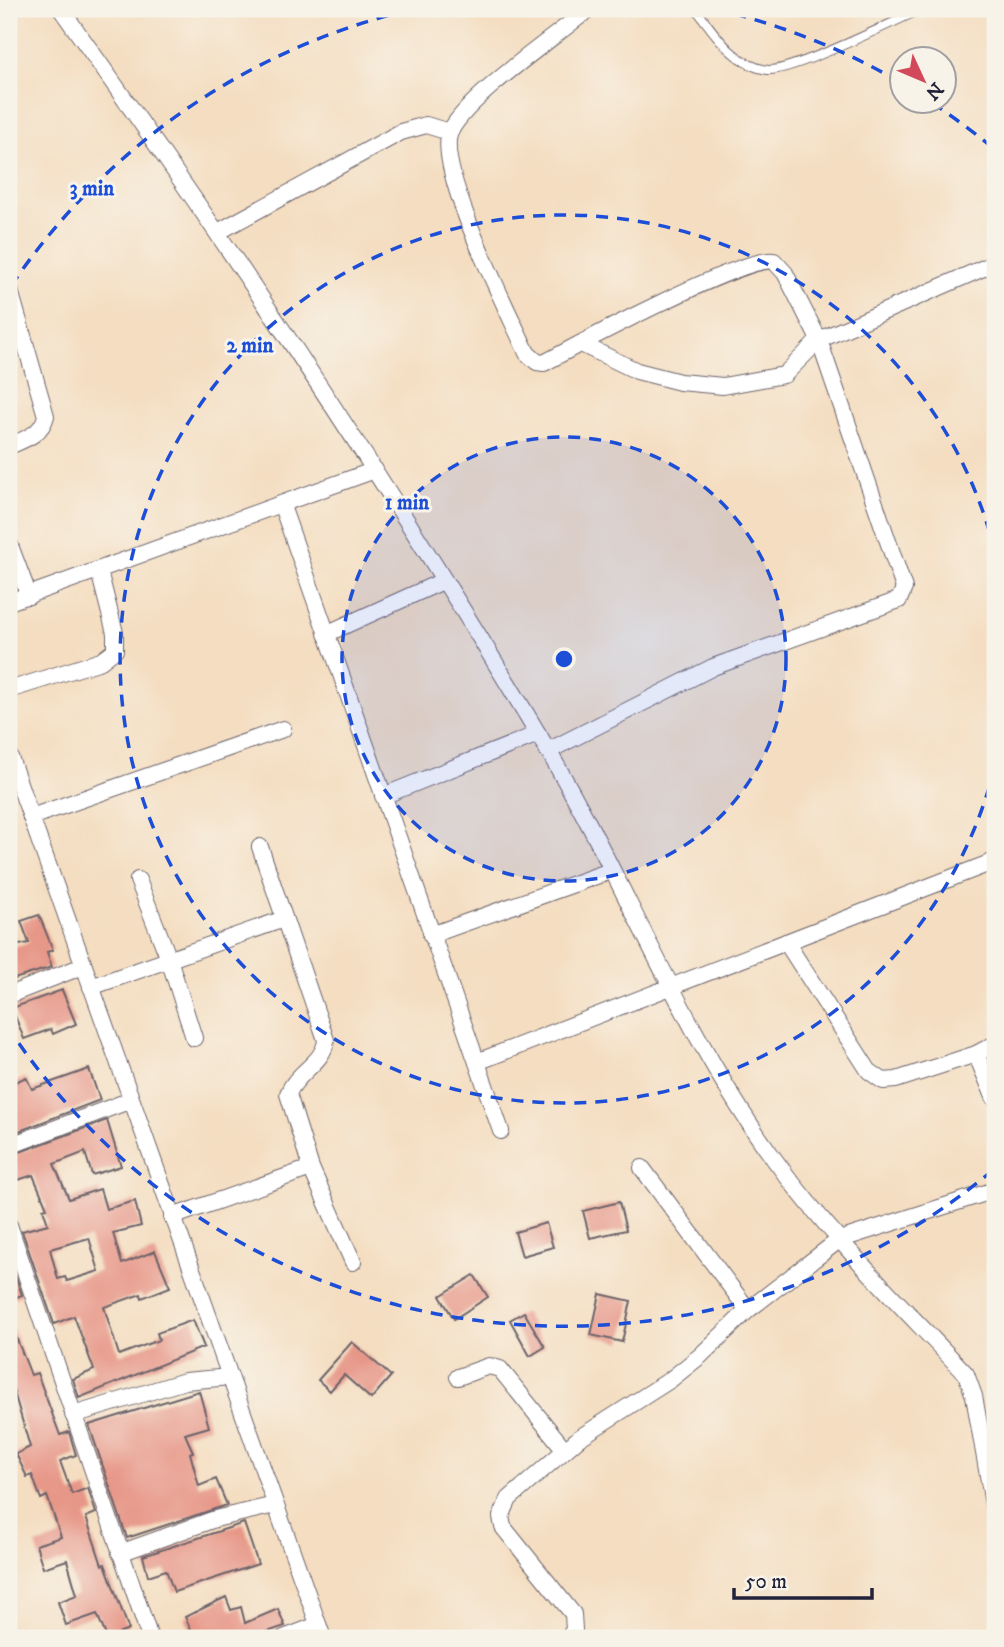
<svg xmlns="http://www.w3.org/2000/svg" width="1004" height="1647" font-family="'IM FELL DW Pica',serif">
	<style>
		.building { fill: #e79788; fill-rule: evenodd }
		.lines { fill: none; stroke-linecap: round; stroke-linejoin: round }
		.service-casing { stroke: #6c636a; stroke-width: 10 }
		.minor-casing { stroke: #6c636a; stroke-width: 18 }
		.service { stroke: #fff; stroke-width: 8 }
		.minor { stroke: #fff; stroke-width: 16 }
		.ring { fill: none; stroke: #1d4ed8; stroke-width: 3.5; stroke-dasharray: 12 9 }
		.centre { fill: #1d4ed8; stroke: #f7f3e8; stroke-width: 3.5 }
		.ring-label { font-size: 21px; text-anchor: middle; font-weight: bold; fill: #1d4ed8; stroke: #f7f3e8; stroke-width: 6; stroke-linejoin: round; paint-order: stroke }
	</style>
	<rect width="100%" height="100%" fill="#f7f3e8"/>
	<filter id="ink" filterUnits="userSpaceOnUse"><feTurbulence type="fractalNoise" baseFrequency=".0143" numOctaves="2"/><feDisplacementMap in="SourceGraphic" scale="14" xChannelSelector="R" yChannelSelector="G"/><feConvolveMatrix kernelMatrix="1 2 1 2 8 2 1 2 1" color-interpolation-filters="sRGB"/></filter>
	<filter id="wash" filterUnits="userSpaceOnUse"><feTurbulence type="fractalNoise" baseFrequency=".00686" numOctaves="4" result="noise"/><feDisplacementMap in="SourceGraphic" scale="28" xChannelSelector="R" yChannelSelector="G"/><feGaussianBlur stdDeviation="1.57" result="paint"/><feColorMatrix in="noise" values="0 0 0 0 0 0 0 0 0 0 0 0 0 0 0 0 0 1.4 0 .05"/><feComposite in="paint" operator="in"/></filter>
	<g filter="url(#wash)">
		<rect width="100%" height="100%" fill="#f4ddc0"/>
		<g id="blocks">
			<!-- building -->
			<g class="building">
				<path d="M39,915L53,950L47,952L52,967L11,980L9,947L29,943L21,921Z"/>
				<path d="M62,990L76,1024L53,1034L51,1029L24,1039L12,1008Z"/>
				<path d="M89,1069L100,1100L9,1135V1085L26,1077L32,1089Z"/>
				<path d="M107,1120L121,1166L92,1175L85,1152L54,1164L69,1199L100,1189L106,1209L135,1201L141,1226L113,1233L122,1264L155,1251L170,1287L142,1298L141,1294L104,1307L119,1355L159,1340L157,1333L193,1320L204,1347L79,1398L73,1379L94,1370L74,1316L54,1324L22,1231L48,1224L43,1209L47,1208L33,1175L9,1183V1156ZM89,1238L99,1271L67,1281L65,1277L58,1279L50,1249Z"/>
				<path d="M619,1202L626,1230L590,1238L583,1211Z"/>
				<path d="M546,1223L553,1247L522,1256L515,1232Z"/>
				<path d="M474,1275L488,1297L454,1319L440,1296Z"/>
				<path d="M16,1277L22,1295L9,1300V1280Z"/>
				<path d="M600,1294L631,1301L622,1342L591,1335Z"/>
				<path d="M524,1312L545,1347L530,1356L510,1320Z"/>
				<path d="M9,1319L31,1375L37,1373L60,1435L69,1432L76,1455L60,1461L72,1494L88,1488L96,1513L86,1517L102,1565L105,1564L129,1630L107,1638L97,1614L66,1625L58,1602L77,1595L67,1560L43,1568L36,1545L61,1537L47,1496L41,1499L32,1475L27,1477L16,1454L30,1447L9,1375Z"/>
				<path d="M352,1342L391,1376L371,1399L344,1375L330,1391L318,1380Z"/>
				<path d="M199,1391L209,1427L185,1434L193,1452L190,1453L199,1486L216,1479L227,1505L127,1538L89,1425Z"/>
				<path d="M244,1523L258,1564L174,1592L166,1570L148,1576L143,1556Z"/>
				<path d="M226,1597L231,1610L241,1607L245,1623L278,1609L285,1626L250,1638H195L185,1617Z"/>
			</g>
		</g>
	</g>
	<g filter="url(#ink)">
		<use href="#blocks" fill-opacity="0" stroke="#6c636a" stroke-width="2"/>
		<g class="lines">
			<!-- service casing -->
			<g class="service-casing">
				<path id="service" d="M696,9C714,33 735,66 768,70C792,72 895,21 922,9"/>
			</g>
			<!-- minor casing -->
			<g class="minor-casing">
				<g id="minor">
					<path d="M61,9C232,249 395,493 546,747C626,882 681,1031 774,1159C831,1237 900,1304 966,1374L974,1396L995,1515"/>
					<path d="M218,232L401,132L426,125L449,132"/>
					<path d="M9,287L46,416C41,435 25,439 9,446"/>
					<path d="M581,344L637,371L680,382L723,386L784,375L819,340L995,263"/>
					<path d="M282,506L501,1131"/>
					<path d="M9,543L29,596"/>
					<path d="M9,602L375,470"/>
					<path d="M326,634L443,581"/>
					<path d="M9,690L101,661L115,650V633L99,571"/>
					<path d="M548,751L713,667L899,600L904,588L819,340L785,273L774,261C745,255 579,344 544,363L537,362L527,353C510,314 432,164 451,130C470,95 552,39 586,11"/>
					<path d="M9,755L323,1638"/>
					<path d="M383,796L538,734"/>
					<path d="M31,817L283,729"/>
					<path d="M260,847L326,1040C324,1063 296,1072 288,1094L311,1168"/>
					<path d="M138,880L169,959L194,1038"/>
					<path d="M431,935L610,871"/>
					<path d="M786,942L869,1071L883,1081L896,1080L976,1054L995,1044"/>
					<path d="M91,987L284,919"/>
					<path d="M9,995L83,966"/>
					<path d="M976,1054L995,1099"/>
					<path d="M477,1062L995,861"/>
					<path d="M9,1146L131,1100"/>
					<path d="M642,1168L748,1310"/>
					<path d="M172,1217L311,1168L353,1262"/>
					<path d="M9,1225L150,1638"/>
					<path d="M458,1377L489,1366L500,1369L565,1450"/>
					<path d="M73,1415L185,1381L230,1377"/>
					<path d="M120,1553L215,1519L275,1505"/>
					<path d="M284,1638L318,1625"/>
					<path d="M568,1638L574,1630L573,1614L503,1527L501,1517L509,1499L579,1438L670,1380L700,1356L748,1310L839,1240L995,1190"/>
				</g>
			</g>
			<!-- service -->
			<use href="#service" class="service"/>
			<!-- minor -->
			<use href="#minor" class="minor"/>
		</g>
	</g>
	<!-- distance rings -->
	<circle cx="564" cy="659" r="222" fill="#1d4ed8" fill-opacity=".12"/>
	<g class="ring">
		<circle cx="564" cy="659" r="222"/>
		<path d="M995 766A444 444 0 1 1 995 552"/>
		<path d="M993 1170A667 667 0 0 1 11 1032M11 286A667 667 0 0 1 414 9M714 9A667 667 0 0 1 898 81M932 103A667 667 0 0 1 993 148"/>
	</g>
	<circle cx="564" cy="659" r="10" class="centre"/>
	<g class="ring-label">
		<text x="92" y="195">3 min</text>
		<text x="250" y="352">2 min</text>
		<text x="407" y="509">1 min</text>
	</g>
	<!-- margin -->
	<rect width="1004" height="1647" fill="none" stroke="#f7f3e8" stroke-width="35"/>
	<!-- north arrow -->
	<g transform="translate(923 80) rotate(134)"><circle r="33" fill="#f7f3e8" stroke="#a29fa3" stroke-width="2"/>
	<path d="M0-5L12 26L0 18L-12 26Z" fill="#d1495b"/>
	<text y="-10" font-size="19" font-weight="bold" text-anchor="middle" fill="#22223b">N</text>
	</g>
	<!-- scale -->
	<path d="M734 1588v10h138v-10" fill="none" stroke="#22223b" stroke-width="3.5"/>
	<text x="745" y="1588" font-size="21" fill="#22223b" stroke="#f7f3e8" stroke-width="5" paint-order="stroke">50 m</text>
</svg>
